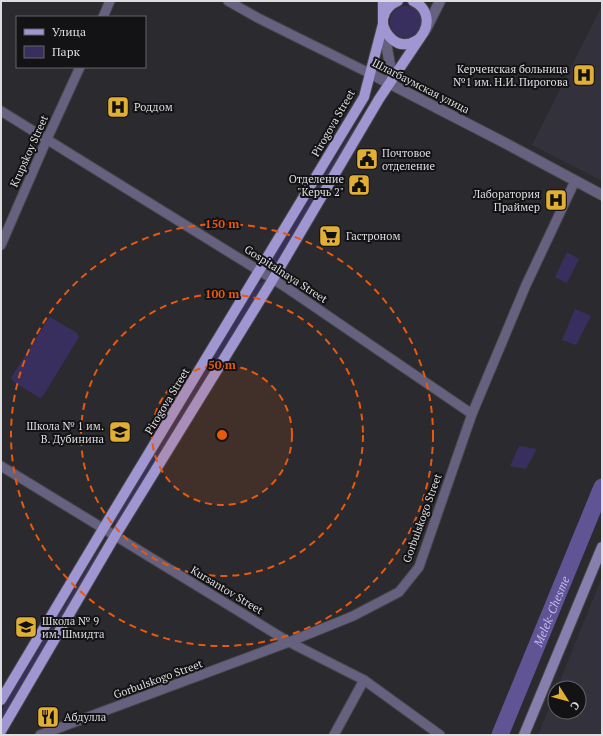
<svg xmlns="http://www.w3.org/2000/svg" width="603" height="736" font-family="'PT Serif',serif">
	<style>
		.built { fill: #33313c }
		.green { fill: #392f5e }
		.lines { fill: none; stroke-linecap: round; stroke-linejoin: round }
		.river { stroke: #615494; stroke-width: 17 }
		.minor-casing { stroke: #47474b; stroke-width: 11 }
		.tertiary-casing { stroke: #47474b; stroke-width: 12 }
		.secondary-casing { stroke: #47474b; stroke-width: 12 }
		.primary-casing { stroke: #47474b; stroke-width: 12 }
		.minor { stroke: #66617e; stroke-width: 9 }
		.tertiary { stroke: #66617e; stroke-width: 10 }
		.secondary { stroke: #877fae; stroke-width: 10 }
		.primary { stroke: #a096d2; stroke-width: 10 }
		.ring { fill: none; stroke: #e8590c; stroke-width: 2; stroke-dasharray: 7 5 }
		.labels { text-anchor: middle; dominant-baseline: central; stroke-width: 4; stroke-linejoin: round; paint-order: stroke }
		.poi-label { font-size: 11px; fill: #dddde0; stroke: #131315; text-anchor: start }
		.street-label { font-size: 11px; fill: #dddde0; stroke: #131315 }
		.water-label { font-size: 12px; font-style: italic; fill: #c1b8f0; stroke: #131315 }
		.centre { fill: #e8590c; stroke: #131315; stroke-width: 2 }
		.ring-label { font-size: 12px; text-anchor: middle; font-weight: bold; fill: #e8590c; stroke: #131315; stroke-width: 4; stroke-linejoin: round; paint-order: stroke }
	</style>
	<rect width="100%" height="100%" fill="#2b2a2f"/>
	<!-- built -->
	<g class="built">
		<path d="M602,6V181L532,145Z"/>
		<path d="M602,577V735H538L555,694V712H579V688H557Z"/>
	</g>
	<!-- green -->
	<g class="green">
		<circle cx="406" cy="22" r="16"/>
		<path d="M362,118L272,274L268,272V266L359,120Z"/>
		<path d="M567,252L579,259L567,283L555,277Z"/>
		<path d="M264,281L267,282L117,526L115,521L117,516L258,284Z"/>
		<path d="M575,309L591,316L576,345L562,340Z"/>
		<path d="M50,317L77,333L79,337L43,396L40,398L14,382L11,378L48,319Z"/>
		<path d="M519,446L537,449L526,469L510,466Z"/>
		<path d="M99,549H102L1,729V711Z"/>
	</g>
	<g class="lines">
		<!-- river -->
		<path class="river" id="s1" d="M500,735L602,487"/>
		<!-- minor casing -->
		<g class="minor-casing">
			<g id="minor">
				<path d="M228,1L258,18L371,74"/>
				<path d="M103,17L110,1"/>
				<path d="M1,111L287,288L472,414"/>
				<path d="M1,245L47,139L80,67"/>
				<path d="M1,466L289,642L364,680L440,735"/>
				<path d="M40,735L289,642L353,616L399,592L419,567L472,414L526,285L575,181"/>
				<path d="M334,735L364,680"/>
			</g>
		</g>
		<!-- tertiary casing -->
		<g class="tertiary-casing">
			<g id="tertiary">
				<path d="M383,26L391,71L389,83"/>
				<path d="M426,29L440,1"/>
				<path d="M371,74L505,143L602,195"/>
			</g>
		</g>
		<!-- secondary casing -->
		<g class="secondary-casing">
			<path id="secondary" d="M524,735L602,547"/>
		</g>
		<!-- primary casing -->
		<g class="primary-casing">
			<g id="primary">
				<path d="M384,16C386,8 391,4 398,1"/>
				<path d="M383,24C385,34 395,46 407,44C410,44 416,41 419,39"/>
				<path d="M1,700L103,529L364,97L383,24V1"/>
				<path d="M1,731L115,536L273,279L379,99L424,32C430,20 426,7 413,1"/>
			</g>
		</g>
		<!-- minor -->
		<use href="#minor" class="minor"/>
		<!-- tertiary -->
		<use href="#tertiary" class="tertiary"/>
		<!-- secondary -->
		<use href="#secondary" class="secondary"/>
		<!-- primary -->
		<use href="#primary" class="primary"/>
	</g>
	<!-- distance rings -->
	<circle cx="222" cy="435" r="70" fill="#e8590c" fill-opacity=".12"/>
	<g class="ring">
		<circle cx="222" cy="435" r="70"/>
		<circle cx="222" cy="435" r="141"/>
		<circle cx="222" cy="435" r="211"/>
	</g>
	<!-- icons -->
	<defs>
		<g id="hospital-square" transform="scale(1.15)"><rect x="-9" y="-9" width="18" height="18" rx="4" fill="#e1af34" stroke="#131315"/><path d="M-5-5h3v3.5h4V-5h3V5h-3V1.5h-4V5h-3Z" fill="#111"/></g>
		<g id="civic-square" transform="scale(1.15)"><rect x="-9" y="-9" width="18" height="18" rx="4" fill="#e1af34" stroke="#131315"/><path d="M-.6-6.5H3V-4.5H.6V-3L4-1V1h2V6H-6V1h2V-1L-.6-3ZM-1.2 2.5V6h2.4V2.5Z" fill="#111"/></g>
		<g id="supermarket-square" transform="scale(1.15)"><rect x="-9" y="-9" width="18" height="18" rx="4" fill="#e1af34" stroke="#131315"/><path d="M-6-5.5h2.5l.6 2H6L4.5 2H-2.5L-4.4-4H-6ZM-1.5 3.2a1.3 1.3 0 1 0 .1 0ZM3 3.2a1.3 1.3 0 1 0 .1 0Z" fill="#111"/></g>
		<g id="school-square" transform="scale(1.15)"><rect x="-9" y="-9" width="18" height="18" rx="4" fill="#e1af34" stroke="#131315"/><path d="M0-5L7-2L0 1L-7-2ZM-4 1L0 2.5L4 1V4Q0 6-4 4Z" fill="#111"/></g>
		<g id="restaurant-square" transform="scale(1.15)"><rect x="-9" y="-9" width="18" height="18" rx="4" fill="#e1af34" stroke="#131315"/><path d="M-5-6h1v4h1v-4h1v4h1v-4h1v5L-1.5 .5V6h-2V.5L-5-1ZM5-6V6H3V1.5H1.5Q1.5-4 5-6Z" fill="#111"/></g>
	</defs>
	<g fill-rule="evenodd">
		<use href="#hospital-square" x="584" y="75"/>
		<use href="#hospital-square" x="118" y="107"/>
		<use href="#civic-square" x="367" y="159"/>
		<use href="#civic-square" x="359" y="185"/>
		<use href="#hospital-square" x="556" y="200"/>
		<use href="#supermarket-square" x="330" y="236"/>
		<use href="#school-square" x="120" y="432"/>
		<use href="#school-square" x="26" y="627"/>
		<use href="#restaurant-square" x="48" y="717"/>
	</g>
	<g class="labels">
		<!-- poi labels -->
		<g class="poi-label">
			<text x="568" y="69" text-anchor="end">Керченская больница<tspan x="568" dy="13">№1 им. Н.И. Пирогова</tspan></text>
			<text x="134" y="107">Роддом</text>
			<text x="382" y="153">Почтовое<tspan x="382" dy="13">отделение</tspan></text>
			<text x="344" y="179" text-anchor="end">Отделение<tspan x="344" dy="13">"Керчь 2"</tspan></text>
			<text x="540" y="194" text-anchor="end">Лаборатория<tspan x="540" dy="13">Праймер</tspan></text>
			<text x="346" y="236">Гастроном</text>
			<text x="104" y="426" text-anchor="end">Школа № 1 им.<tspan x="104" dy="13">В. Дубинина</tspan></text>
			<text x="42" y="621">Школа № 9<tspan x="42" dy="13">им. Шмидта</tspan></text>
			<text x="64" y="717">Абдулла</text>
		</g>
		<!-- street labels -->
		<g class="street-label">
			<text transform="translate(421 86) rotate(27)">Шлагбаумская улица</text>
			<text transform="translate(333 123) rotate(-60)">Pirogova Street</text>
			<text transform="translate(29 151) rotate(-66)">Krupskoy Street</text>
			<text transform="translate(286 274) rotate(33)">Gospitalnaya Street</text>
			<text transform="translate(167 401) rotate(-59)">Pirogova Street</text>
			<text transform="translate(422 518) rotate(-70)">Gorbulskogo Street</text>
			<text transform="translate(227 590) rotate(31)">Kursantov Street</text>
			<text transform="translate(158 679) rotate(-20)">Gorbulskogo Street</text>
		</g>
		<!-- water labels -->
		<g class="water-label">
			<text stroke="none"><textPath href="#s1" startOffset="134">Melek-Chesme</textPath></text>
		</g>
	</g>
	<circle cx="222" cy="435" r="6" class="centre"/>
	<g class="ring-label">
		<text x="222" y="228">150 m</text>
		<text x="222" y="298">100 m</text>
		<text x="222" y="369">50 m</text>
	</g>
	<!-- border -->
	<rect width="603" height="736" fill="none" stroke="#dddde0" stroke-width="4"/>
	<!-- legend -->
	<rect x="16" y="16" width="130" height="52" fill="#131315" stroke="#646466"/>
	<rect x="24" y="29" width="20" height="6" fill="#a096d2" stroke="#646466"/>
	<text x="52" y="36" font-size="12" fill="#dddde0">Улица</text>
	<rect x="24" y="46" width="20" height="12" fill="#392f5e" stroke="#646466"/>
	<text x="52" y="56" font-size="12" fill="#dddde0">Парк</text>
	<!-- north arrow -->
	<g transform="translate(567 700) rotate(126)"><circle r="19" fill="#131315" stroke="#646466"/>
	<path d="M0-3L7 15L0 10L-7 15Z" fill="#e1af34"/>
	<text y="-6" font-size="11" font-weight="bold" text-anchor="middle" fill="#dddde0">С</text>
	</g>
</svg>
